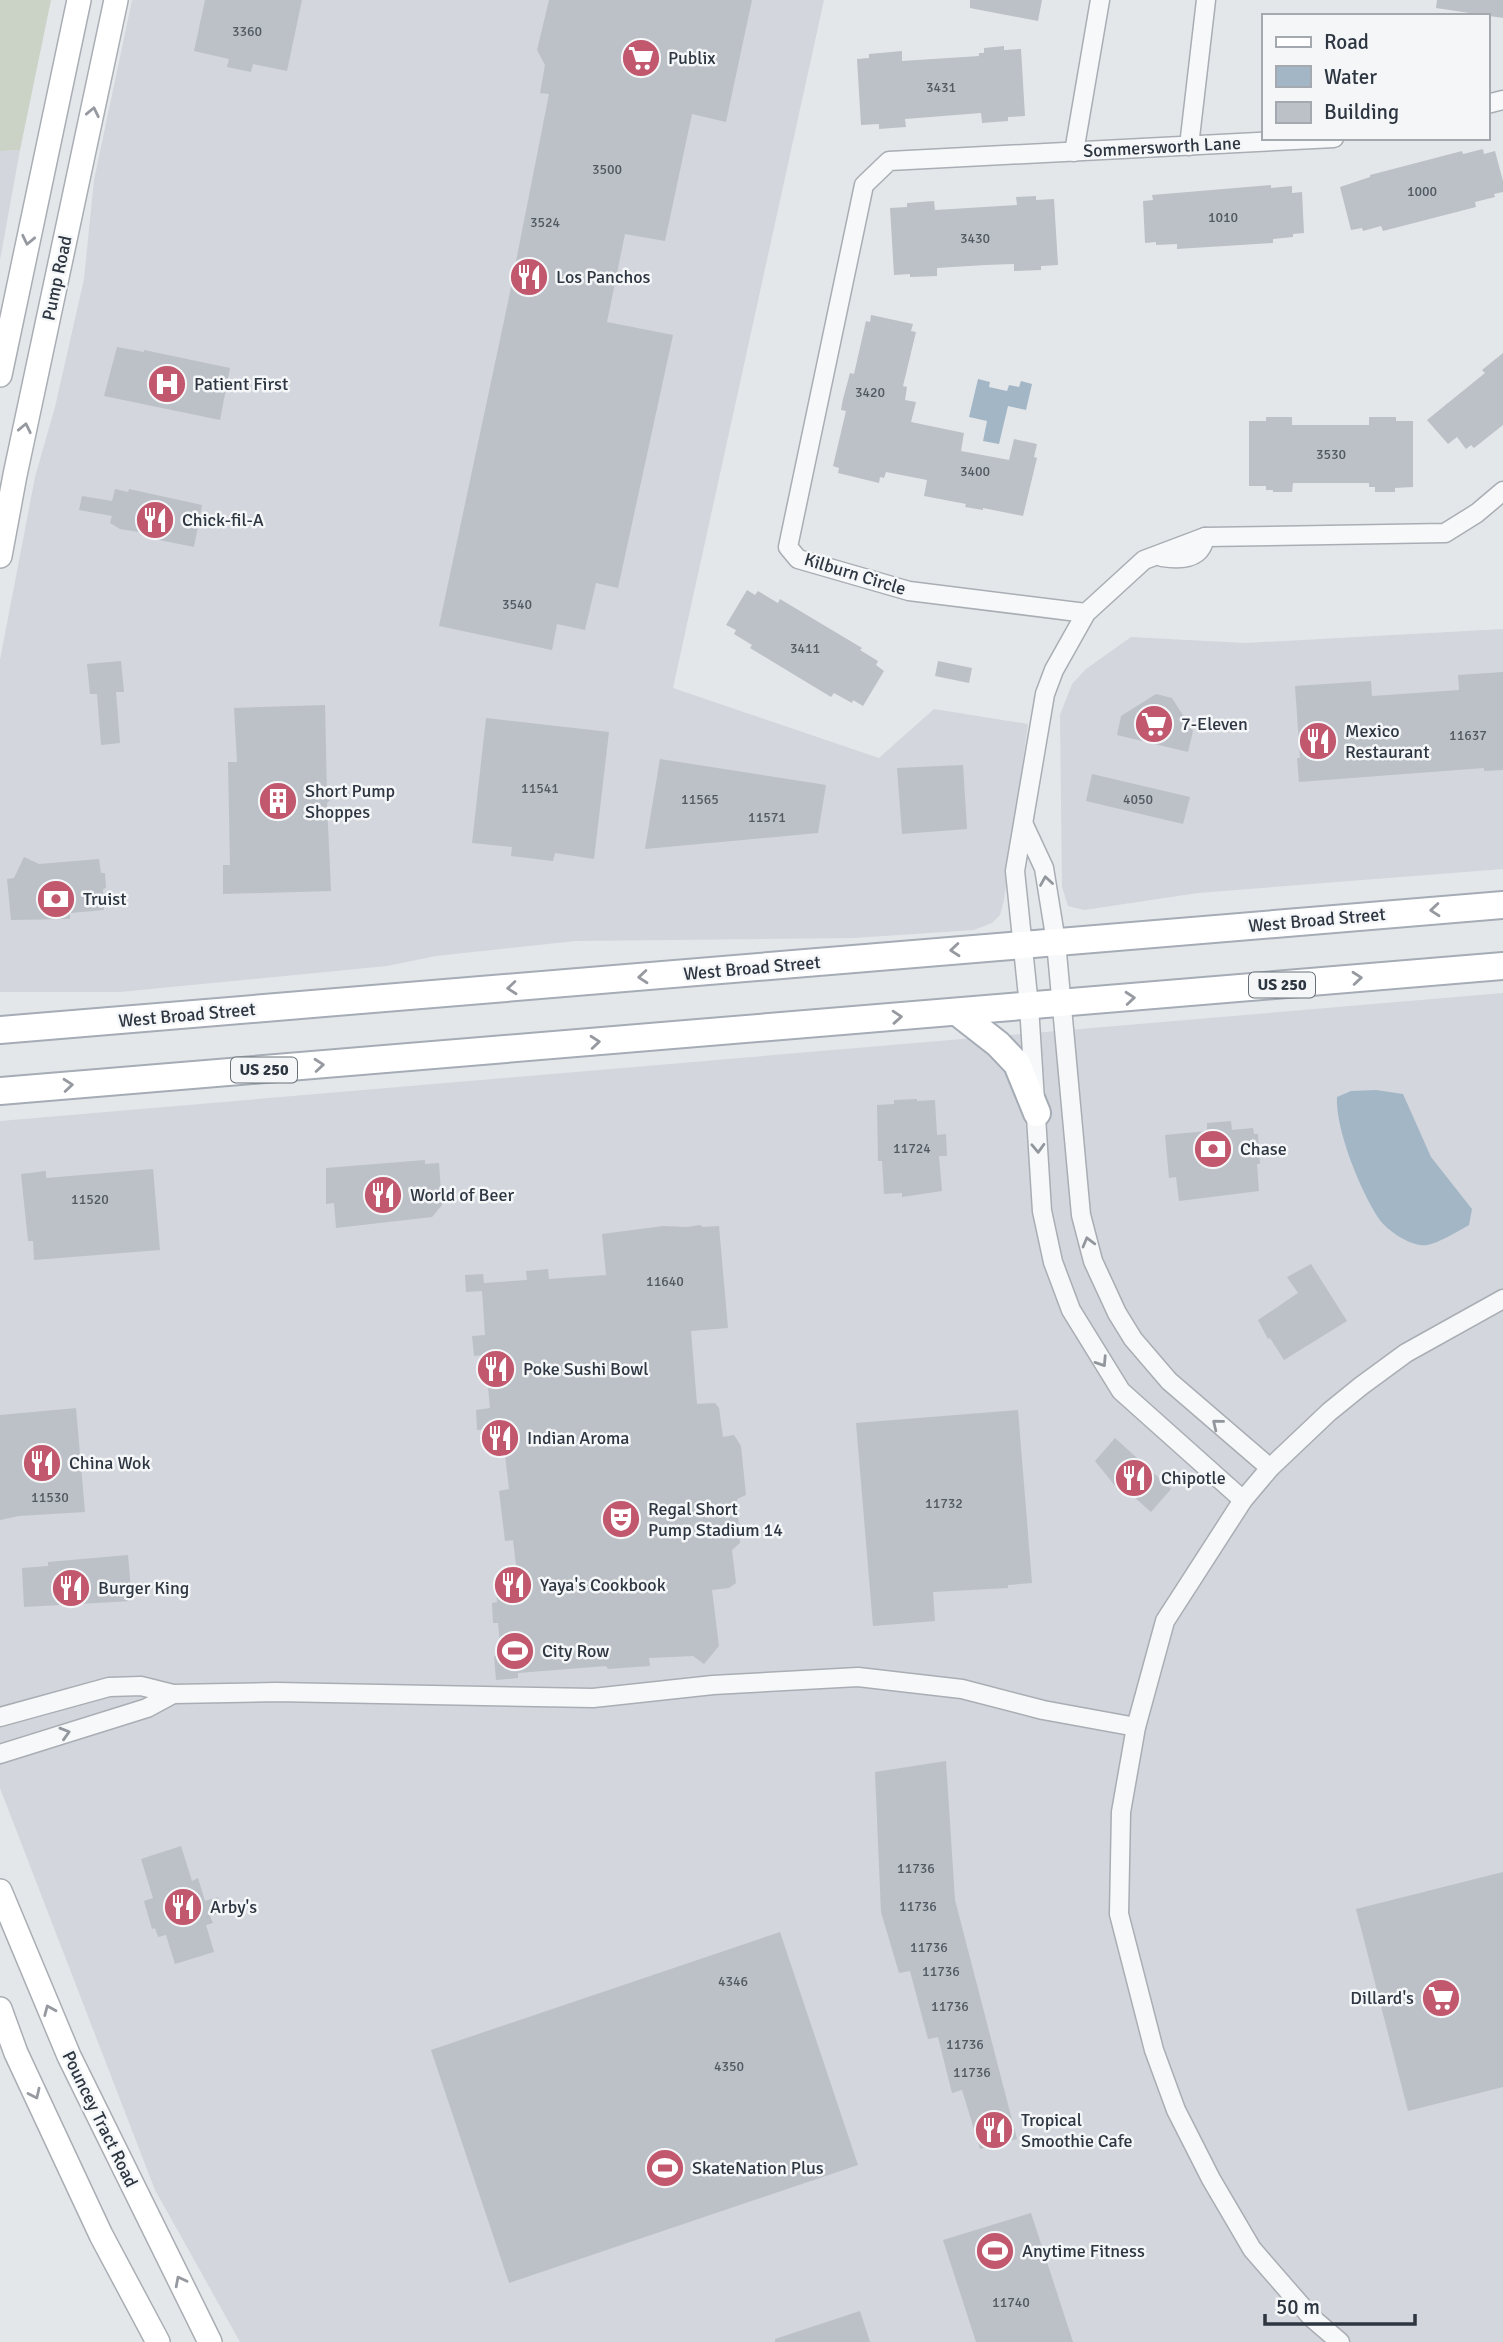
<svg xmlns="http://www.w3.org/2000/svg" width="1503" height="2342" font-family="Signika,sans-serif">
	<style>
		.built { fill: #d3d6dc }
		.green { fill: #cad3c6 }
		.water { fill: #a3b6c6 }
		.building { fill: #bcc1c7 }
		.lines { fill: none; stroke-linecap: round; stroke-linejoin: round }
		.street-casing { stroke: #a9aeb4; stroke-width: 21 }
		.secondary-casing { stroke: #a9aeb4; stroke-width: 26 }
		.primary-casing { stroke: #a5acb5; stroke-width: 30 }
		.street { stroke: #f7f8f9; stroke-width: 18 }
		.secondary { stroke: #fff; stroke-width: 23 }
		.primary { stroke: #fff; stroke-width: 26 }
		.oneway { stroke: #969aa0 }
		.oneway2 { stroke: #92979d }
		.labels { text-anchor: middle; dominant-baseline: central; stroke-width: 5; stroke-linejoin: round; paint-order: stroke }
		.number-label { font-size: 14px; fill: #515962 }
		.shield { fill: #f4f6f8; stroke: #697078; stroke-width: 2 }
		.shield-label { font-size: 16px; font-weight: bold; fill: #2d3641 }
		.poi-label { font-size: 18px; fill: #2d3641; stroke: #f4f6f8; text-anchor: start }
		.street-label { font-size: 18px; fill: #2d3641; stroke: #f4f6f8 }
	</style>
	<rect width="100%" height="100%" fill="#e4e7ea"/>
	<!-- built -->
	<g class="built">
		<path d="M132,0H824L673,688L879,758L934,709L1028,724L1004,900L1000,915L992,923L974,930L854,938L576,941L436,956L387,966L120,992H0V660L35,477L55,407L84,279L94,180Z"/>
		<path d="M20,150L0,260V151Z"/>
		<path d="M1503,629V869L1198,893L1084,910L1068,906L1062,887L1060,715L1072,684L1086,669L1131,637L1245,643Z"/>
		<path d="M1503,993V2342H240L155,2190L0,1788V1121Z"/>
	</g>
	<!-- green -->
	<path class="green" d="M0,0H51L20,150L0,151Z"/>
	<!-- water -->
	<g class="water">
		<path d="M978,379L990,382L989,387L1007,391L1009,385L1019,387L1021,381L1032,384L1026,410L1008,406L999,444L983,441L987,421L969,417Z"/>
		<path d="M1376,1090L1403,1094L1431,1157L1472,1209L1469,1225C1458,1231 1432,1248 1420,1245C1406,1243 1387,1230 1379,1219C1361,1192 1335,1129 1337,1097L1351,1091Z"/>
	</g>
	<!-- building -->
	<g class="building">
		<path d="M205,0H302L287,71L253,64L251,72L227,67L229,59L194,51Z"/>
		<path d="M549,0H752L726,122L692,114L665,241L625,234L607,322L673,335L618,588L596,583L585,630L557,624L552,650L439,626L508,302L549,94L540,93L545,65L537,50Z"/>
		<path d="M970,0H1042L1038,21L970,8Z"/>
		<path d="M1437,0H1503V18L1436,8Z"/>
		<path d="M1004,46V50L1021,49L1025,116L1008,117V121L982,123L981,113L905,119L906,127L879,129V124L861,125L857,59L869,58V54L902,51V61L979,56V53H984V48Z"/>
		<path d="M1483,149L1484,154L1495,151L1503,181V192L1494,194L1495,197L1475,202L1476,207L1383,231L1381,226L1363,231L1362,228L1351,230L1340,187L1370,177V175L1462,151L1463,154Z"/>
		<path d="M1271,185V188L1292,186V193L1302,192L1304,233L1293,234V237L1273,239V243L1177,249V244L1156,245V242L1145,243L1143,201L1153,200L1152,195Z"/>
		<path d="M1036,196V200L1054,199L1058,265L1041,266V270L1014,271V264L985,265L937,268V276L910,277V274L894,275L890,208L907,207V203L934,201L935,210L1017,205L1016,197Z"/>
		<path d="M871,315L913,324L911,331L916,332L903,386L907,387L905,400L916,402L911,422L964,433L961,451L1009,460L1014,439L1037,444L1034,457L1037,458L1023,516L983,508V510L965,507L966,504L924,496L927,480L886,472L884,478L880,477L879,483L838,473L839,468L833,466L846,411L841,410L843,399L850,373L854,374L866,321L870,322Z"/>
		<path d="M117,347L144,352V350L230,368L220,420L104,396Z"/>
		<path d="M1503,353V425L1474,448L1471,445L1466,449L1457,437L1448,444L1427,420L1485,373L1482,370Z"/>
		<path d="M1266,417H1292V425H1369V417H1396V421H1413V487L1395,488V492H1375V487H1369V483H1293L1292,492H1273V490H1266V486H1249V421H1266Z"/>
		<path d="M115,489L128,492L129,489L202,505L194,547L144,537L145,533L120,529L110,523L112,516L79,510L82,496L112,501Z"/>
		<path d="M747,590L755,595L758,591L778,603L780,599L862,648L860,650L878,661L876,665L884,671L863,706L853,700L852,703L834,693L831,697L750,648L752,645L734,634L736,630L726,625Z"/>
		<path d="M121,661L124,692H116L120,743L101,745L97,694H90L87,664Z"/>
		<path d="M938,661L972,668L969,683L935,676Z"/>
		<path d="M1503,672V770L1484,771V768L1299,782L1297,758H1300L1295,686L1371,681L1372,696L1459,690L1458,675Z"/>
		<path d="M1156,694L1172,698L1193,731L1188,752L1117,735L1121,716Z"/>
		<path d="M325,705L327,793L332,798L327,803L331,891L223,894V865H230L228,762H237L234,708Z"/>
		<path d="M486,718L609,732L594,859L555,853L553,861L511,856L512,847L472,843Z"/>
		<path d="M660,759L826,785L818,833L645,849Z"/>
		<path d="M963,765L967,829L902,834L897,768Z"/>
		<path d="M1092,774L1190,797L1183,824L1086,801Z"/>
		<path d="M24,857L39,864L99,859L101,873H105L106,888L103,889L104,910L70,913V919L11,920L7,879L14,878Z"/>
		<path d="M917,1099V1101L935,1100L937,1135L946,1134L947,1156H939L942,1191L902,1197V1193L884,1194L882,1161H878L877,1105L894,1104V1100Z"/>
		<path d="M1231,1121L1232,1130L1253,1128L1254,1134H1258L1260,1164H1257L1259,1191L1179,1201L1176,1177L1169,1178L1165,1135L1207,1131V1123Z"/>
		<path d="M425,1160V1164L439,1163L442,1205L432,1217L336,1228L334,1203L326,1204V1168Z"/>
		<path d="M153,1169L160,1250L34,1260L33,1241H28L21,1174L46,1171V1178Z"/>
		<path d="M701,1225L702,1227L719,1226L728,1328L691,1331L697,1404L715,1403L719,1408L723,1437L734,1435L741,1446L746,1495L737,1499L740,1543L732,1550L736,1583L729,1588L712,1590L719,1646L704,1664L693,1656L649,1658L650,1666L608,1669L606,1666L518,1673V1678L496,1680L494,1656H501L498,1623H493L492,1603L497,1602L496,1585L516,1565L513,1540L505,1541L499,1491L509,1489L505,1455L491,1442L490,1429L477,1430L476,1410L490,1408L485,1355L474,1356L472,1336L485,1335L482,1291L466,1292L465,1275L483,1274L484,1283L527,1280L526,1271L548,1269L549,1279L606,1275L602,1234L663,1226L687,1227Z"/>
		<path d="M1311,1264L1347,1321L1284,1360L1270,1338L1268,1339L1258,1320L1298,1293L1287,1277Z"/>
		<path d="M76,1408L85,1512L19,1516L0,1520V1415Z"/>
		<path d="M1018,1410L1032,1583L1008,1585V1588L933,1592L935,1621L873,1626L856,1423Z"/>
		<path d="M1115,1438L1171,1489L1151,1512L1125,1489L1120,1492L1095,1461Z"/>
		<path d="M128,1555L132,1601L24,1607L22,1568L48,1566V1562Z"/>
		<path d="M946,1761L955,1900L1017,2139L980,2149L962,2090L952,2093L938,2037L928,2039L910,1971L899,1973L881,1912L875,1772Z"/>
		<path d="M181,1846L192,1881L198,1878L205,1901L218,1897L222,1912L210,1916L213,1923L206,1925L214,1952L175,1964L166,1935L158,1937L155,1928L152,1929L144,1901L153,1898L141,1859Z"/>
		<path d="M1503,1872V2087L1408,2111L1356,1909Z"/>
		<path d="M780,1932L858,2165L509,2283L431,2050Z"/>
		<path d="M1031,2213L1073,2342H976L943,2240Z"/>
		<path d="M860,2311L870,2342H775V2339Z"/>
	</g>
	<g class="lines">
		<!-- street casing -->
		<g class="street-casing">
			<g id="street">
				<path d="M1487,104L1503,100"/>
				<path d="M1189,146L1206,0"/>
				<path d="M1074,152L1100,0"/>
				<path d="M1162,557C1181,560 1201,560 1205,537"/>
				<path d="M1086,613L909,591L798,559L788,547L864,185L889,161L1334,138"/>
				<path d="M1024,825L1044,868L1056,942L1081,1215L1093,1261L1117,1313L1133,1339L1169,1381L1270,1468"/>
				<path d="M1243,1500L1121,1391L1071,1310L1053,1262L1042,1211L1029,1006L1015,871L1045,694L1054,670L1086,613L1144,560L1205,537L1445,533L1477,513L1503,491"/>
				<path d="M0,1717L109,1687L141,1686L173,1694L276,1692L593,1698L713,1685L858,1677L962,1689L1043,1710L1136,1727"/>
				<path d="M0,1754L147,1708L173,1694"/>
				<path d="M1340,2342L1312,2318L1252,2249L1211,2179L1176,2110L1154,2050L1119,1914L1121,1812L1136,1727L1165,1621L1243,1500L1270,1468L1329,1412L1361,1386L1406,1353L1503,1299"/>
			</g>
		</g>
		<!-- secondary casing -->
		<g class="secondary-casing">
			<g id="secondary">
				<path d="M0,375L79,0"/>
				<path d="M0,556L15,475L116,0"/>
				<path d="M0,1891L69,2056L210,2342"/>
				<path d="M0,2009L16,2053L101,2235L158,2342"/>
			</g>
		</g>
		<!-- primary casing -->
		<g class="primary-casing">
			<g id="primary">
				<path d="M957,1012L998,1044L1017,1064L1037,1113"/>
				<path d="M0,1030L1503,905"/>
				<path d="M0,1091L1503,966"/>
			</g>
		</g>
		<!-- street -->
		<use href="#street" class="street"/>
		<!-- secondary -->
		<use href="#secondary" class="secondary"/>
		<!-- primary -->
		<use href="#primary" class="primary"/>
	</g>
	<!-- one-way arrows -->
	<defs><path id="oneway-chevron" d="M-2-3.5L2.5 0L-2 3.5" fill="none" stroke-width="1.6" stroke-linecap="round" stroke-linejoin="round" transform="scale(1.75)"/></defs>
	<g class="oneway">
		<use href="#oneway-chevron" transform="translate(93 112) rotate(-78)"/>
		<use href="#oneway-chevron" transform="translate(28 240) rotate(102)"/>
		<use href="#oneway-chevron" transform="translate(25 428) rotate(-78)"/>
		<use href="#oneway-chevron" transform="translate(1435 910) rotate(175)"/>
		<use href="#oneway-chevron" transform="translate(955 950) rotate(175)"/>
		<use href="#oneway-chevron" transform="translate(643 977) rotate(175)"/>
		<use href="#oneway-chevron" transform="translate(1357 978) rotate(-5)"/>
		<use href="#oneway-chevron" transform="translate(512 988) rotate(175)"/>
		<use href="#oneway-chevron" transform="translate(1130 998) rotate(-5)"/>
		<use href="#oneway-chevron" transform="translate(897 1017) rotate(-4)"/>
		<use href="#oneway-chevron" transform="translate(595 1042) rotate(-5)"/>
		<use href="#oneway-chevron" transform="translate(319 1065) rotate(-5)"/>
		<use href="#oneway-chevron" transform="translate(68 1085) rotate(-5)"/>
		<use href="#oneway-chevron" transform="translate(49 2010) rotate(-113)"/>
		<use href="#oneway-chevron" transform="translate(35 2094) rotate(65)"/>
		<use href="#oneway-chevron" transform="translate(180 2281) rotate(-117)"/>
	</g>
	<g class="oneway2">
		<use href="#oneway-chevron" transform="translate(1046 881) rotate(-99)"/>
		<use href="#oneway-chevron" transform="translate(1038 1148) rotate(88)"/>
		<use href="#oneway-chevron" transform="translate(1088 1242) rotate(-105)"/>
		<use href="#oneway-chevron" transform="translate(1102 1362) rotate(57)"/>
		<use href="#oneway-chevron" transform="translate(1217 1424) rotate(-141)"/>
		<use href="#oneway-chevron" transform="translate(65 1733) rotate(-17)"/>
	</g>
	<!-- icons -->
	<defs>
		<g id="supermarket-disc" transform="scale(2.0125)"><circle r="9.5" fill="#c1586e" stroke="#f4f6f8"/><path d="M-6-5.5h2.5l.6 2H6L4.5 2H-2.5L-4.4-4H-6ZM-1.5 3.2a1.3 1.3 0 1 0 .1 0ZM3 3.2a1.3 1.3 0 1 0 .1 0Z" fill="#fff"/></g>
		<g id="restaurant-disc" transform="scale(2.0125)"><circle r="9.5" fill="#c1586e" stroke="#f4f6f8"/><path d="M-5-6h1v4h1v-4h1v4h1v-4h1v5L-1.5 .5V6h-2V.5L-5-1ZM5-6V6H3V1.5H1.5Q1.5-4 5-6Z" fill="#fff"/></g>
		<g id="hospital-disc" transform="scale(2.0125)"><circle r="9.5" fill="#c1586e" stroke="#f4f6f8"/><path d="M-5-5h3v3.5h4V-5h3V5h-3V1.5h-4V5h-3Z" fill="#fff"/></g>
		<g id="building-disc" transform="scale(2.0125)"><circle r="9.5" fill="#c1586e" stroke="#f4f6f8"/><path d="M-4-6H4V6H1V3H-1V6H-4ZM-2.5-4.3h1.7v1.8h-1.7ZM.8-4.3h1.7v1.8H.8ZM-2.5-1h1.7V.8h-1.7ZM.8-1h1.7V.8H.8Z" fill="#fff"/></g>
		<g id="bank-disc" transform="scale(2.0125)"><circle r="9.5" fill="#c1586e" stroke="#f4f6f8"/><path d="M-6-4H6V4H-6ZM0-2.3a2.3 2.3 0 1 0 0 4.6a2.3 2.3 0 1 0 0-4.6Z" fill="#fff"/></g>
		<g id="theatre-disc" transform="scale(2.0125)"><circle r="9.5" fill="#c1586e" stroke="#f4f6f8"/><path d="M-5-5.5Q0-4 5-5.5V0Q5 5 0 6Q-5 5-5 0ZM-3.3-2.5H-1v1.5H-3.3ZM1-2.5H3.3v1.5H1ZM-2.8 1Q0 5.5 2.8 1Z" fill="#fff"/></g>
		<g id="stadium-disc" transform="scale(2.0125)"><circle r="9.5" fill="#c1586e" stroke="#f4f6f8"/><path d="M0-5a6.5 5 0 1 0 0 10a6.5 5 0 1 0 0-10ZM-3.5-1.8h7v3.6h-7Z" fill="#fff"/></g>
	</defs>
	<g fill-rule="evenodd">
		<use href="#supermarket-disc" x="641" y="58"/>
		<use href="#restaurant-disc" x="529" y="277"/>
		<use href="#hospital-disc" x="167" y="384"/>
		<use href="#restaurant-disc" x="155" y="520"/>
		<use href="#supermarket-disc" x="1154" y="724"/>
		<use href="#restaurant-disc" x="1318" y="741"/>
		<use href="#building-disc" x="278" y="801"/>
		<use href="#bank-disc" x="56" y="899"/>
		<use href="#bank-disc" x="1213" y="1149"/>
		<use href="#restaurant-disc" x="383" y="1195"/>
		<use href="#restaurant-disc" x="496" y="1369"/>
		<use href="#restaurant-disc" x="500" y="1438"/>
		<use href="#restaurant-disc" x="42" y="1463"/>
		<use href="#restaurant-disc" x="1134" y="1478"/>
		<use href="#theatre-disc" x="621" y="1519"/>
		<use href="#restaurant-disc" x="513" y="1585"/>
		<use href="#restaurant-disc" x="71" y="1588"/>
		<use href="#stadium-disc" x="515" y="1651"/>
		<use href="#restaurant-disc" x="183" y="1907"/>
		<use href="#supermarket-disc" x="1441" y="1998"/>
		<use href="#restaurant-disc" x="994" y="2130"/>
		<use href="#stadium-disc" x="665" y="2168"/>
		<use href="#stadium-disc" x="995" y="2251"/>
	</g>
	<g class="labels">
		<!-- number labels -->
		<g class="number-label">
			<text x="247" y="31">3360</text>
			<text x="941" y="87">3431</text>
			<text x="607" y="169">3500</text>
			<text x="1422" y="191">1000</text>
			<text x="1223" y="217">1010</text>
			<text x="545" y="222">3524</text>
			<text x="975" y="238">3430</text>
			<text x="870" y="392">3420</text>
			<text x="1331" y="454">3530</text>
			<text x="975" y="471">3400</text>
			<text x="517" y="604">3540</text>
			<text x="805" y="648">3411</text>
			<text x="1468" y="735">11637</text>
			<text x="540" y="788">11541</text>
			<text x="700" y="799">11565</text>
			<text x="1138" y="799">4050</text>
			<text x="767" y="817">11571</text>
			<text x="912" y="1148">11724</text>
			<text x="90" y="1199">11520</text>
			<text x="665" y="1281">11640</text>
			<text x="50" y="1497">11530</text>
			<text x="944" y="1503">11732</text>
			<text x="916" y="1868">11736</text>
			<text x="918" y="1906">11736</text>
			<text x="929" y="1947">11736</text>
			<text x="941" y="1971">11736</text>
			<text x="733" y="1981">4346</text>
			<text x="950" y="2006">11736</text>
			<text x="965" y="2044">11736</text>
			<text x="729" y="2066">4350</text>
			<text x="972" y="2072">11736</text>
			<text x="1011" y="2302">11740</text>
		</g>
		<!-- shield labels -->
		<g class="shield">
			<rect x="1249" y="972.5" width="66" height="25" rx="5"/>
			<rect x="231" y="1057.5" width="66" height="25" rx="5"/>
		</g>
		<g class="shield-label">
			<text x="1282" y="985">US 250</text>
			<text x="264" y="1070">US 250</text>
		</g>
		<!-- poi labels -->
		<g class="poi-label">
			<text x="668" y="58">Publix</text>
			<text x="556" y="277">Los Panchos</text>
			<text x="194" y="384">Patient First</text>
			<text x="182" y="520">Chick-fil-A</text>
			<text x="1181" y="724">7-Eleven</text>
			<text x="1345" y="731">Mexico<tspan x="1345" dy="21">Restaurant</tspan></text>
			<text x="305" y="791">Short Pump<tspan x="305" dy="21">Shoppes</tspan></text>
			<text x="83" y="899">Truist</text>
			<text x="1240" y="1149">Chase</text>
			<text x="410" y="1195">World of Beer</text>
			<text x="523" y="1369">Poke Sushi Bowl</text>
			<text x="527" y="1438">Indian Aroma</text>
			<text x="69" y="1463">China Wok</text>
			<text x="1161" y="1478">Chipotle</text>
			<text x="648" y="1509">Regal Short<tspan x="648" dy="21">Pump Stadium 14</tspan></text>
			<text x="540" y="1585">Yaya's Cookbook</text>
			<text x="98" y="1588">Burger King</text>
			<text x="542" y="1651">City Row</text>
			<text x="210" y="1907">Arby's</text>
			<text x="1414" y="1998" text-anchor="end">Dillard's</text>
			<text x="1021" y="2120">Tropical<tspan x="1021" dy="21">Smoothie Cafe</tspan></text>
			<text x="692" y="2168">SkateNation Plus</text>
			<text x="1022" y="2251">Anytime Fitness</text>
		</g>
		<!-- street labels -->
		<g class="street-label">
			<text transform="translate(1162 147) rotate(-3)">Sommersworth Lane</text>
			<text transform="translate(57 278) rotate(-78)">Pump Road</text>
			<text transform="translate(855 574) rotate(17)">Kilburn Circle</text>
			<text transform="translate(1317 920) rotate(-5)">West Broad Street</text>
			<text transform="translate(752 968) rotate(-5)">West Broad Street</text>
			<text transform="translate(187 1015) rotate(-5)">West Broad Street</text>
			<text transform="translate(100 2119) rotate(64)">Pouncey Tract Road</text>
		</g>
	</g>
	<!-- legend -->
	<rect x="1262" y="14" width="228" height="126" fill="#f4f6f8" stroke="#a4a9af" stroke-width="2"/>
	<rect x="1276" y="37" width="35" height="10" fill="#ffffff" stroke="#a4a9af" stroke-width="2"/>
	<text x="1324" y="49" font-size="21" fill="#2d3641">Road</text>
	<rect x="1276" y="66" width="35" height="21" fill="#a3b6c6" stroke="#a4a9af" stroke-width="2"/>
	<text x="1324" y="84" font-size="21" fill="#2d3641">Water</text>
	<rect x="1276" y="102" width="35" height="21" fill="#bcc1c7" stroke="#a4a9af" stroke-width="2"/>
	<text x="1324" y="119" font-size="21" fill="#2d3641">Building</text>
	<!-- scale -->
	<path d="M1265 2314v10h150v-10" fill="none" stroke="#2d3641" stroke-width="3.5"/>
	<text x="1276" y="2314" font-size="21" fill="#2d3641" stroke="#f4f6f8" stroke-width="5" paint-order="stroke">50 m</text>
</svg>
